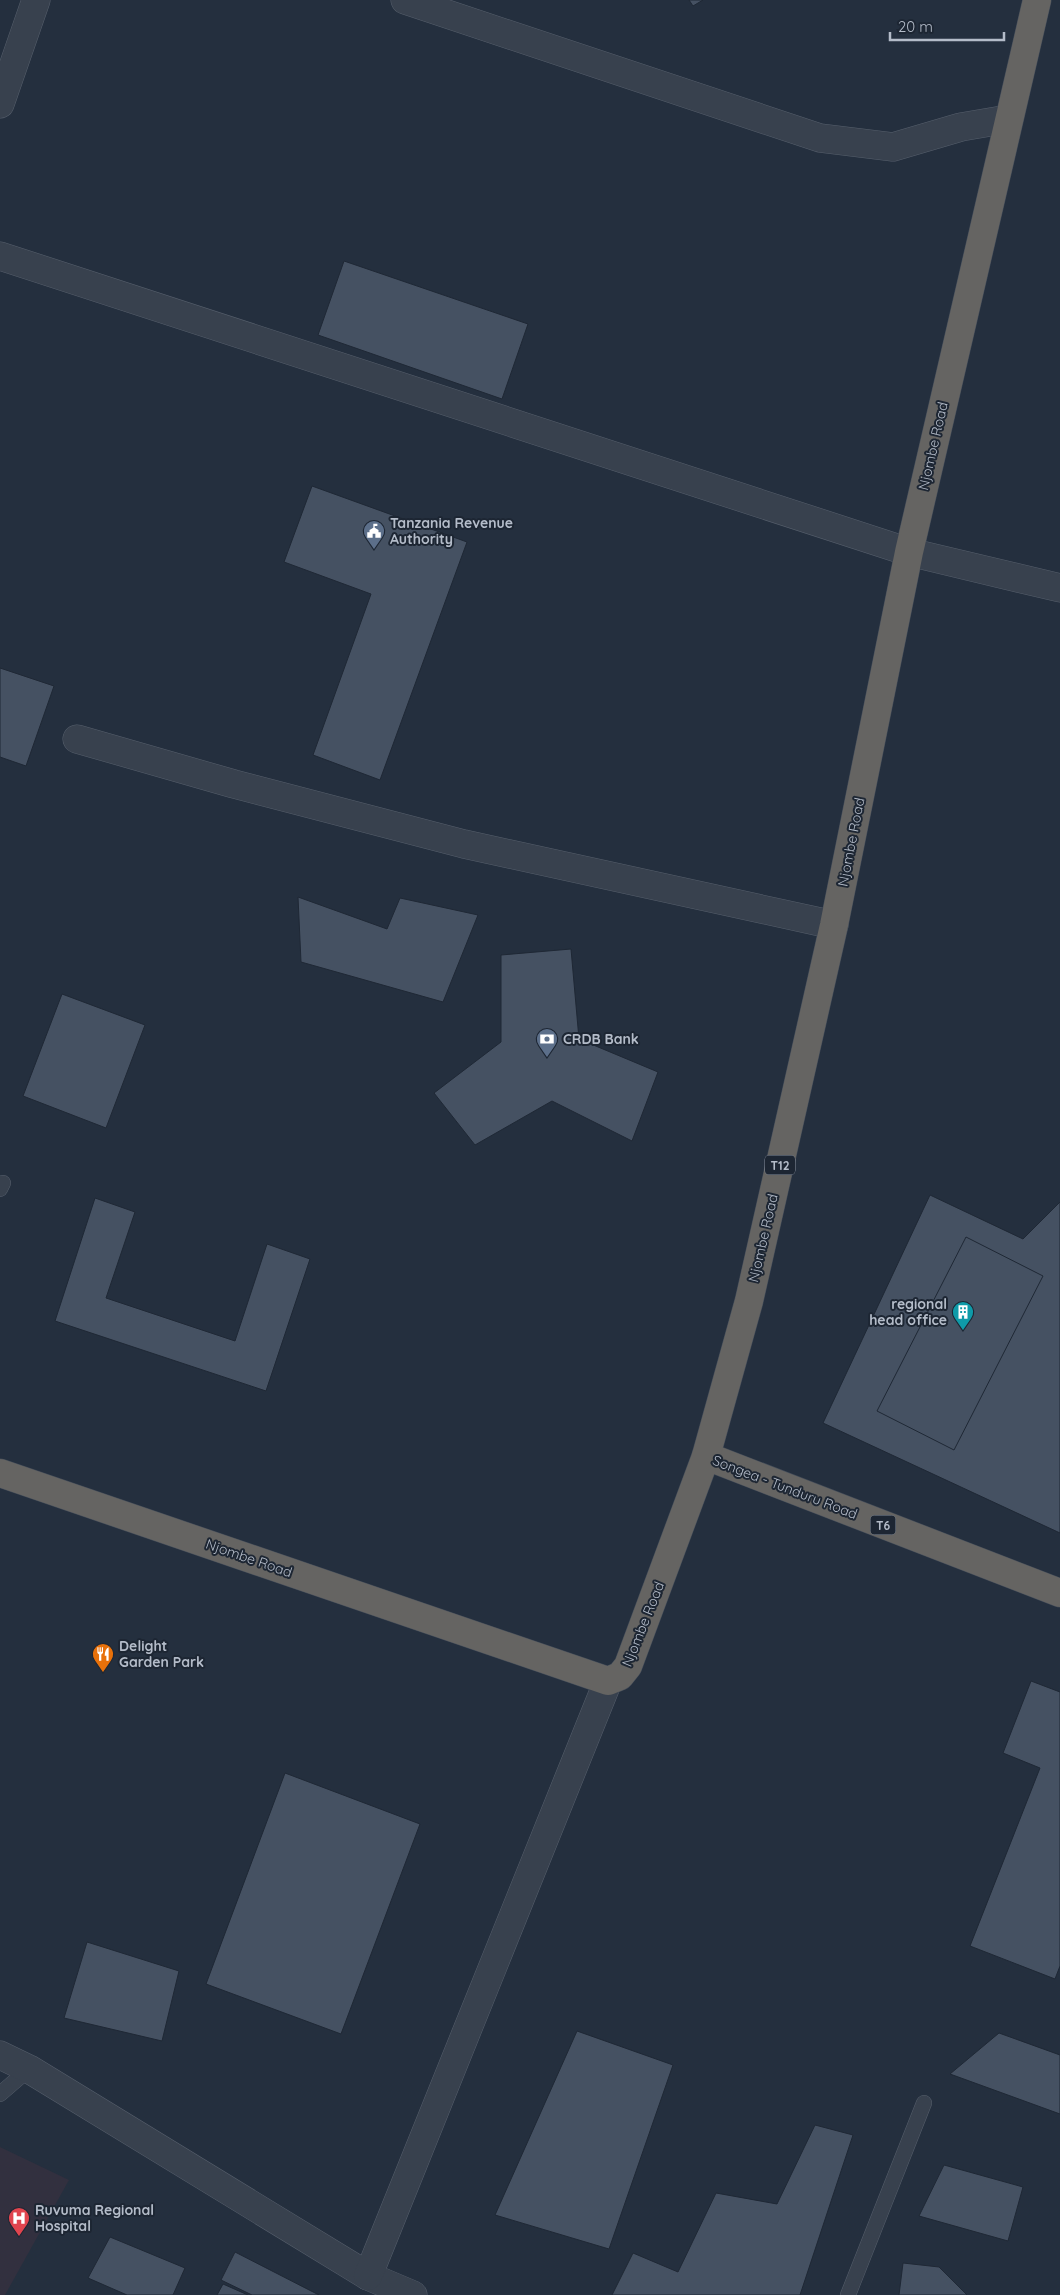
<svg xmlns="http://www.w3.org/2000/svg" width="1060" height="2295" font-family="Quicksand,sans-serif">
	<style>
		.medical { fill: #32303f }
		.building { fill: #455162; stroke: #1f2835 }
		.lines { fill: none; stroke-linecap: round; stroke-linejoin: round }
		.service-casing { stroke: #565f6c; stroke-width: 16 }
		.minor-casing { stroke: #565f6c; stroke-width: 29 }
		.trunk-casing { stroke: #434c59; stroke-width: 29 }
		.service { stroke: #38414e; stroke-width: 15 }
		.minor { stroke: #38414e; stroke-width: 28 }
		.trunk { stroke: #656462; stroke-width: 28 }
		.labels { text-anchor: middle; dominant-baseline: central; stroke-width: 4; stroke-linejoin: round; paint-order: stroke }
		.shield { fill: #1d2633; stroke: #878f9c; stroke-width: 1 }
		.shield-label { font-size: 12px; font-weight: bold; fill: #b4bcc9 }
		.street-label { font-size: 14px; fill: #b4bcc9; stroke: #1d2633 }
		.poi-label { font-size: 14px; font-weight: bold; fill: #b4bcc9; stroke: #1d2633; text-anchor: start }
	</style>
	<rect width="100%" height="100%" fill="#242f3e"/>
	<!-- medical -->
	<path class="medical" d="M0,2147L69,2180L5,2295H0Z"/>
	<!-- building -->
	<g class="building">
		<path d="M689,0H703L693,6Z"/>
		<path d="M344,261L528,324L502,399L318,335Z"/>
		<path d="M312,486L467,542L380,780L313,755L371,594L284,562Z"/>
		<path d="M0,668L54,686L26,766L0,757Z"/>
		<path d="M298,897L387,929L400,898L478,915L443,1002L301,962Z"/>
		<path d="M571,949L579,1039L658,1072L632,1141L552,1101L475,1145L434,1093L501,1042V955Z"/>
		<path d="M62,994L145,1025L106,1128L23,1096Z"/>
		<path d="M930,1195L1023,1239L1060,1202V1533L823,1423Z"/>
		<path d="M95,1198L135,1212L106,1298L235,1341L267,1244L310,1259L266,1391L55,1321Z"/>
		<path d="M966,1237L1043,1276L954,1450L877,1411Z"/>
		<path d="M1031,1681L1060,1692V1966L1055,1979L970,1946L1040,1768L1003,1753Z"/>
		<path d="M285,1773L420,1824L341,2034L206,1984Z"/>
		<path d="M87,1942L179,1971L162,2041L64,2018Z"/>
		<path d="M577,2031L673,2065L609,2249L495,2215Z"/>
		<path d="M999,2033L1060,2055V2114L950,2074Z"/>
		<path d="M815,2125L853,2135L800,2295H612L633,2253L678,2272L716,2193L777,2204Z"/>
		<path d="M944,2165L1023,2187L1008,2241L919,2216Z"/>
		<path d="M110,2237L185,2268L173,2295H127L88,2278Z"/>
		<path d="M235,2252L319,2295H252L221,2280Z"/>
		<path d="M903,2263L939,2267L967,2295H899Z"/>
		<path d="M223,2284L248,2295H217Z"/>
	</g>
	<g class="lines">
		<!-- service casing -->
		<g class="service-casing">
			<g id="service">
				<path d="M0,1189L3,1183"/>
				<path d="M0,2094L29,2069"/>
				<path d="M848,2295L924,2103"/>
			</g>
		</g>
		<!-- minor casing -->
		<g class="minor-casing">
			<g id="minor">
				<path d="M405,0L820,138L893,147L961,127L1008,119"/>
				<path d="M0,104L36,0"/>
				<path d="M0,256L909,552L1060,588"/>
				<path d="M77,739L234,784L464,844L834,925"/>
				<path d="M0,2055L29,2069L368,2276L413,2295"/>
				<path d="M368,2276L608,1681"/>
			</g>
		</g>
		<!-- trunk casing -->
		<g class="trunk-casing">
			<g id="trunk">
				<path d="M706,1456L1060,1593"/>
				<path d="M0,1473L608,1681L620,1676L628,1666L706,1456L749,1301L834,925L909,552L1037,0"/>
			</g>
		</g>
		<!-- service -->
		<use href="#service" class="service"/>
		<!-- minor -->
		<use href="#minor" class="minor"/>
		<!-- trunk -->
		<use href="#trunk" class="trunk"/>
	</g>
	<!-- icons -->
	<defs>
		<g id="civic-pin" transform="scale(1.125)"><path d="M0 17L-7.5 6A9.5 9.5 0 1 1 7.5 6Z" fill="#5c6f8a" stroke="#1d2633"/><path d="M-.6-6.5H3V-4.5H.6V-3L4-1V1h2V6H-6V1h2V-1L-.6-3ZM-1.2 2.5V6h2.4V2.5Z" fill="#fff"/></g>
		<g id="bank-pin" transform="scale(1.125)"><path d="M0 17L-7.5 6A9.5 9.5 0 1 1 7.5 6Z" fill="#5c6f8a" stroke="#1d2633"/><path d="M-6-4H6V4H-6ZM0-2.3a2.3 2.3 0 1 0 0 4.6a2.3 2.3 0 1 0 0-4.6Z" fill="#fff"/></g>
		<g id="building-pin" transform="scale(1.125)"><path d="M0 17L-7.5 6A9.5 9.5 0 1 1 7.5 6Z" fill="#0f9aa8" stroke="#1d2633"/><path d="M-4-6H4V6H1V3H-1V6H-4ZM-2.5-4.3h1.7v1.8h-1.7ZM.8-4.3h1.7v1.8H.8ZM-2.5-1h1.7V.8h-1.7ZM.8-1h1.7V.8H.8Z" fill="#fff"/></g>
		<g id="restaurant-pin" transform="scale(1.125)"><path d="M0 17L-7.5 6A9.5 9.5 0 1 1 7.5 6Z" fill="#e8710a" stroke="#1d2633"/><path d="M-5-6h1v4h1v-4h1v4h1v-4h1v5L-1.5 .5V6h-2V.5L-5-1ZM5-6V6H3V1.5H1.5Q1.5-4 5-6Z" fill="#fff"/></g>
		<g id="hospital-pin" transform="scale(1.125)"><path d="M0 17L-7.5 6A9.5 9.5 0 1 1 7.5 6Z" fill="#e0444e" stroke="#1d2633"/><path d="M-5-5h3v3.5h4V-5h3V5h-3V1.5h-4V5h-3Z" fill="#fff"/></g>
	</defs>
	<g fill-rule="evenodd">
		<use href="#civic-pin" x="374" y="531"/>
		<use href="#bank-pin" x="547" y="1039"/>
		<use href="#building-pin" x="963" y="1312"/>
		<use href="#restaurant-pin" x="103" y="1654"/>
		<use href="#hospital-pin" x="19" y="2218"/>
	</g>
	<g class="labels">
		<!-- shield labels -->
		<g class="shield">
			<rect x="765" y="1155.5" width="30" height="19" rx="4"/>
			<rect x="870.5" y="1515.5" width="25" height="19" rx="4"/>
		</g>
		<g class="shield-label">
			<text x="780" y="1165">T12</text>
			<text x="883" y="1525">T6</text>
		</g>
		<!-- street labels -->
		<g class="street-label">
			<text transform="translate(933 446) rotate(-77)">Njombe Road</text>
			<text transform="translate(851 842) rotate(-79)">Njombe Road</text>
			<text transform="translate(763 1238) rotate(-77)">Njombe Road</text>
			<text transform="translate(785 1487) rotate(21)">Songea - Tunduru Road</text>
			<text transform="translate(249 1558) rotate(19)">Njombe Road</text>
			<text transform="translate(643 1624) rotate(-68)">Njombe Road</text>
		</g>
		<!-- poi labels -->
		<g class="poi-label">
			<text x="390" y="523">Tanzania Revenue<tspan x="390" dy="16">Authority</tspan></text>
			<text x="563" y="1039">CRDB Bank</text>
			<text x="947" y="1304" text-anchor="end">regional<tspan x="947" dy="16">head office</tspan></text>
			<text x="119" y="1646">Delight<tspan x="119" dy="16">Garden Park</tspan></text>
			<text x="35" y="2210">Ruvuma Regional<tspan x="35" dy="16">Hospital</tspan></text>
		</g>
	</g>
	<!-- scale -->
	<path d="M890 32v8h114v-8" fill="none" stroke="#b4bcc9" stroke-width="2.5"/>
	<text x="898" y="32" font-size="15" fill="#b4bcc9" stroke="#1d2633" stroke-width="4" paint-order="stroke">20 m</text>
</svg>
